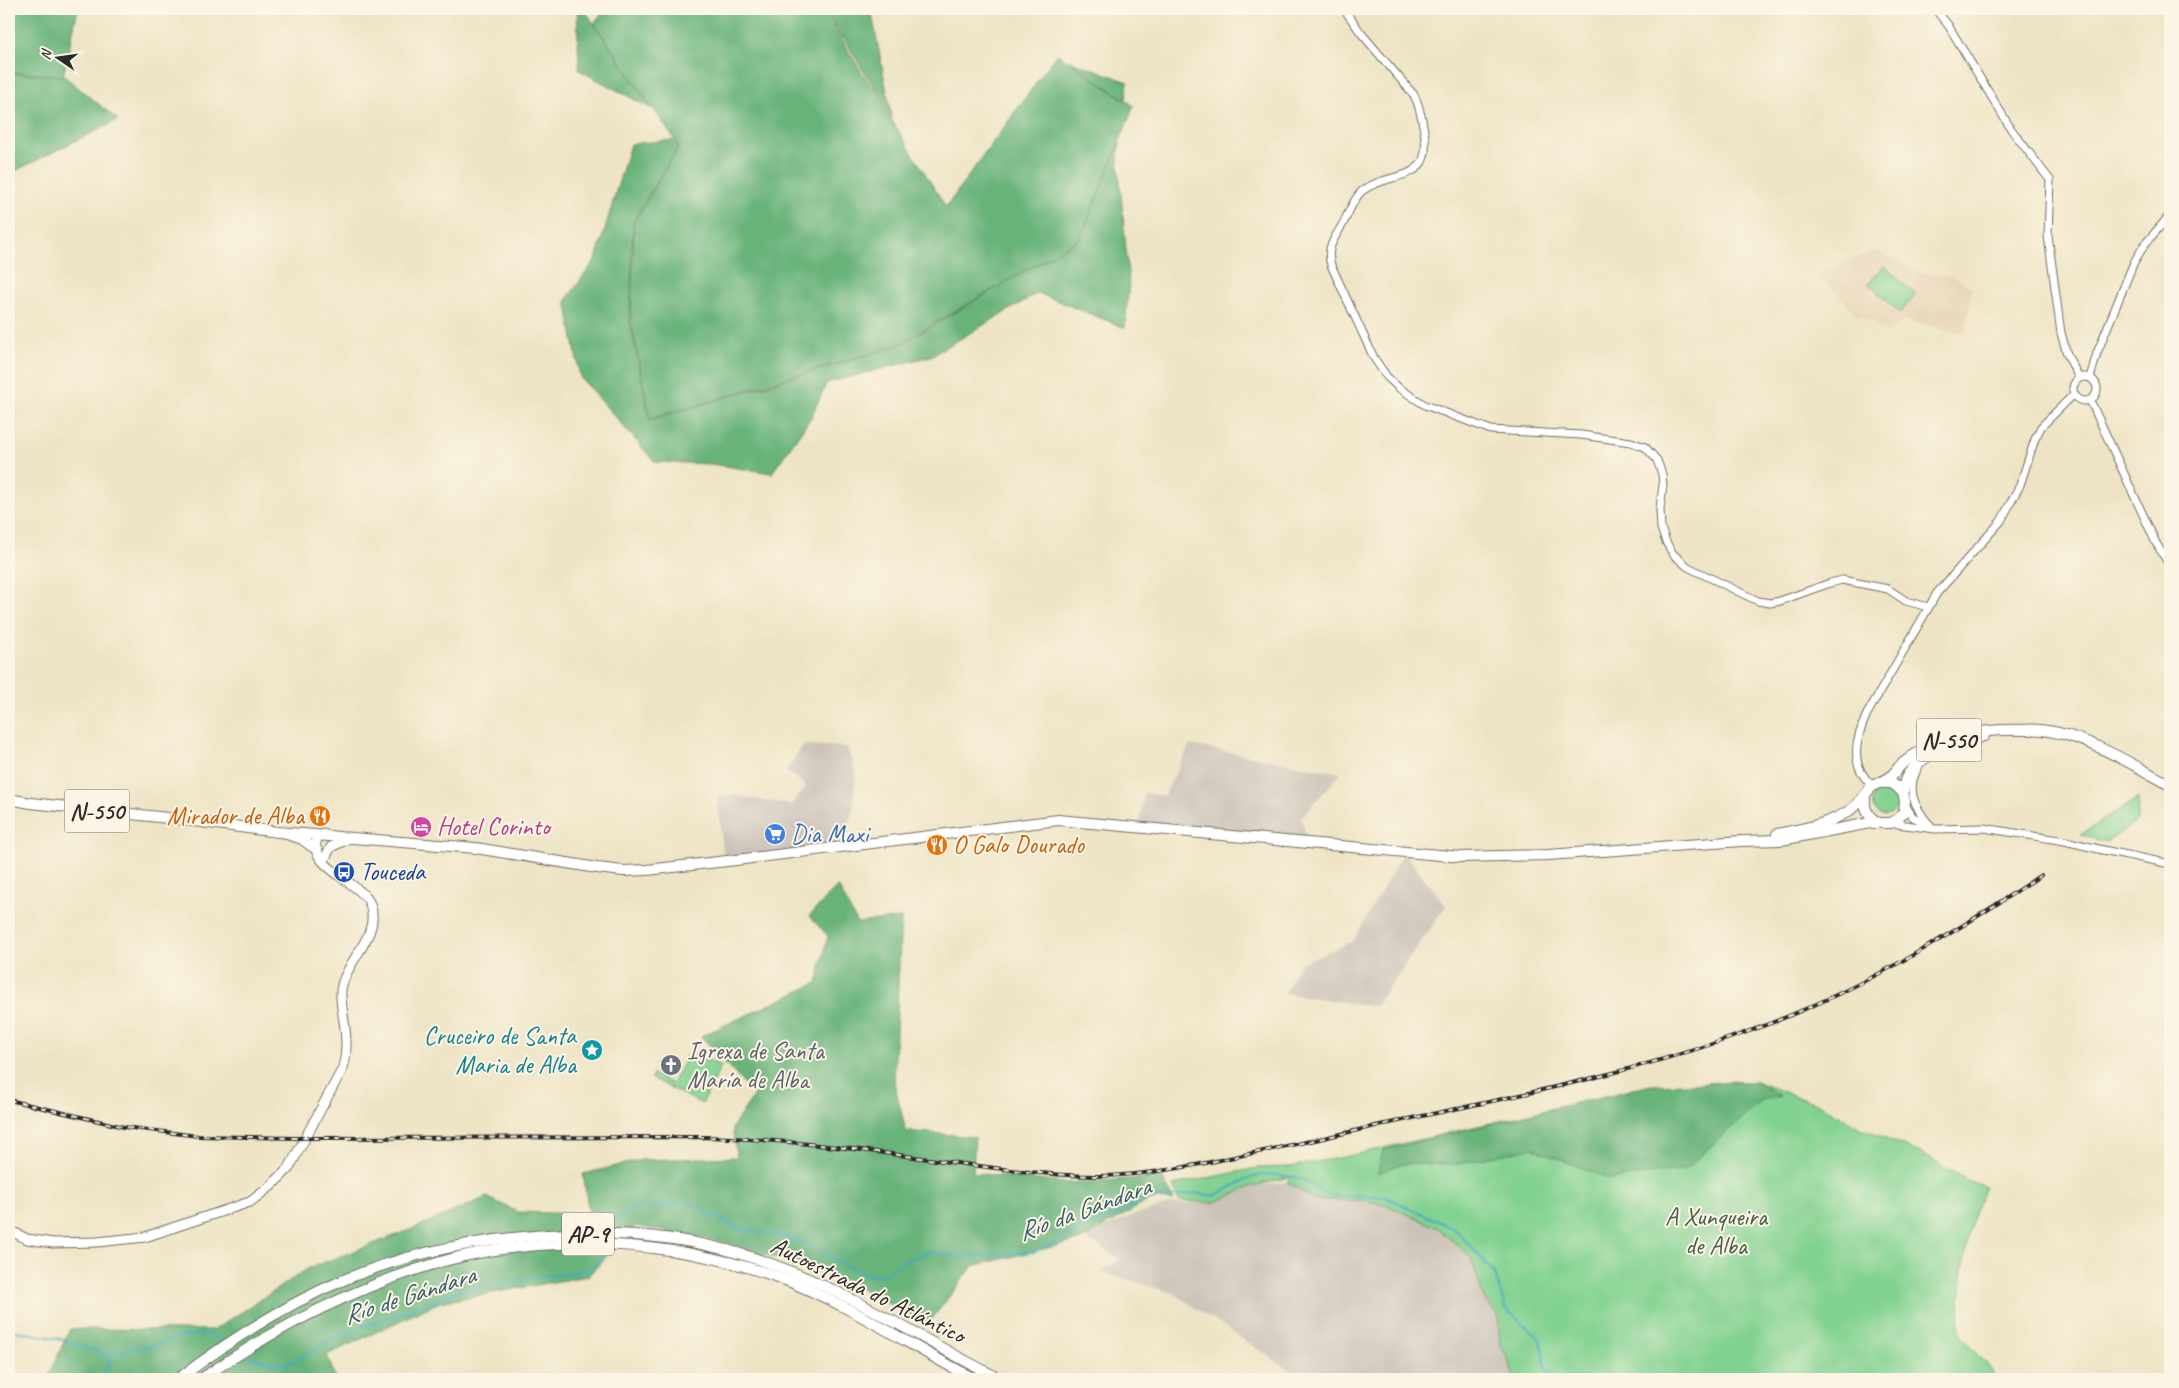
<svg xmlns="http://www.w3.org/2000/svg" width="2179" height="1388" font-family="Caveat,sans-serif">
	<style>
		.built { fill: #e7d5b7 }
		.industrial { fill: #cbc3b8 }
		.green { fill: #81d190; stroke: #567e5e }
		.forest { fill: #68b37a; stroke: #4a6f52 }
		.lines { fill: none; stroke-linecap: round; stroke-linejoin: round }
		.stream { stroke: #40aac0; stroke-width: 2 }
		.minor-casing { stroke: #6f6c61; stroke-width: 9 }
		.major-casing { stroke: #6f6c61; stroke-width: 11 }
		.highway-casing { stroke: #6f6c61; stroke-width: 12 }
		.minor { stroke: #fff; stroke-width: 7 }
		.major { stroke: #fff; stroke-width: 9 }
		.highway { stroke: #fff; stroke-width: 10 }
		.rail-casing { stroke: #2b2b2b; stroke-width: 4 }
		.rail { stroke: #fcf5e5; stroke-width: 2; stroke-dasharray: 5.5; stroke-linecap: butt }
		.minor-bridge-casing { stroke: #6f6c61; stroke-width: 9; stroke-linecap: butt }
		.minor-bridge { stroke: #fff; stroke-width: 7 }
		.labels { text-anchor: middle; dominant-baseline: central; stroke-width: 4; stroke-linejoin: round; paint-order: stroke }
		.shield { fill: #fcf5e5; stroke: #6a6863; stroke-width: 1 }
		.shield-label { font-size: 24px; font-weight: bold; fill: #2b2b2b }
		.food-label { font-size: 25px; fill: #c56008; stroke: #fcf5e5; text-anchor: end }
		.hotel-label { font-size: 25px; fill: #b23c85; stroke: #fcf5e5; text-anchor: start }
		.shop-label { font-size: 25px; fill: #366cbe; stroke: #fcf5e5; text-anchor: start }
		.transit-label { font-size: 25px; fill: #164399; stroke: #fcf5e5; text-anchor: start }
		.culture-label { font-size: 25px; fill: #0d838f; stroke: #fcf5e5; text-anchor: end }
		.worship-label { font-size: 25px; fill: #5b616d; stroke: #fcf5e5; text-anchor: start }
		.park-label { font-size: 25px; fill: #455d49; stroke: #fcf5e5 }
		.street-label { font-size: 25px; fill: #2b2b2b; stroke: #fcf5e5 }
		.water-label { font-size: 26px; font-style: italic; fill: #335e67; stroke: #fcf5e5 }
	</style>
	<rect width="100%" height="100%" fill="#fcf5e5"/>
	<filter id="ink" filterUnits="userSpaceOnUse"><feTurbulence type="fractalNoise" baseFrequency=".02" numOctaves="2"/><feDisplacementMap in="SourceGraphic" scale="10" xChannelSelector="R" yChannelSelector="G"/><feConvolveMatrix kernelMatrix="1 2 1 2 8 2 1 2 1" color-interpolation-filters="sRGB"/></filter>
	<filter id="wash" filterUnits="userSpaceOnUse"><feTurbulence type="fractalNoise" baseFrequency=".0096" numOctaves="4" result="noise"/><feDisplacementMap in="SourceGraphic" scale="20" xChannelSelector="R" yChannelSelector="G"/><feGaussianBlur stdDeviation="1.12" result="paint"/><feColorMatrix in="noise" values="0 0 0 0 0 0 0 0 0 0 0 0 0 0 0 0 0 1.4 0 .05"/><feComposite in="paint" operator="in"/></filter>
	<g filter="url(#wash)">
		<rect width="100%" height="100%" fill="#eee4c5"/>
		<!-- built -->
		<path class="built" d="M1873,251L1883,254L1916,272L1953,276L1972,288L1965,334L1904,320L1888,334L1873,321L1857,317L1838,293L1817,275Z"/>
		<!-- industrial -->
		<g class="industrial">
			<path d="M803,745L847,747L856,773L853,809L841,846L724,861L717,796L729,795L792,805L806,786L786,771Z"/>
			<path d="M1190,745L1341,773L1301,818L1309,843L1139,827L1144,793L1164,796Z"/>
			<path d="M1404,852L1446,906L1375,1007L1284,993L1300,964L1353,941Z"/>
			<path d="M1287,1182L1315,1200H1365L1389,1206L1438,1228L1471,1257L1484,1299L1521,1342L1538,1379H1303L1173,1293L1101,1272L1120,1259L1084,1237L1131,1216L1172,1204L1213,1203L1253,1186Z"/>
		</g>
		<!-- green -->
		<g class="green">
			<path d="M1884,266L1916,295L1900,313L1868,284Z"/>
			<circle cx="1885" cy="802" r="13"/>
			<path d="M2138,798L2137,821L2107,842L2080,835Z"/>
			<path d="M690,1052L721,1066L702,1104L651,1078L653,1074L672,1084L686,1057H687Z"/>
			<path d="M1732,1081L1760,1083L1825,1107L1860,1128L1920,1153L1967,1180L1985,1187C1981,1197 1976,1206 1973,1216C1967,1240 1954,1313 1962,1335C1965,1342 1992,1370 1999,1379H1515L1506,1355L1500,1344L1498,1315L1484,1299L1471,1257L1438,1228L1389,1206L1365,1200H1315L1287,1182L1290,1177L1253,1186L1213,1203L1179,1201L1173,1185L1257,1168L1290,1167L1354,1155L1635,1089Z"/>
		</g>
		<!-- forest -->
		<g class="forest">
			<path d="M9,9H78L63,76L9,72Z"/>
			<path d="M577,9H584L652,109L579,70Z"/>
			<path d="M605,9H825L851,55L946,207L1057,54L1134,106L1080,239L897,345L650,419L631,321L634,222L679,146L594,23Z"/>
			<path d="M826,9H871L892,118Z"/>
			<path d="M1069,60L1128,82L1126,100L1069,61Z"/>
			<path d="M9,73L64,76L118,120L9,174Z"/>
			<path d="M673,140L678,146L633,222L630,321L650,420L898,346L1080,239L1120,143L1118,160L1129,282L1125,328L1038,293L931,356L827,383L810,419L772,473L711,464L655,462L580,377L566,300L596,259L630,144Z"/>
			<path d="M838,886L857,923L901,918L894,1082L906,1131L975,1137L973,1173L1066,1183L1162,1177L1174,1201L1153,1198L1081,1240L973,1266L928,1324L840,1278L724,1242L636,1226L588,1276L440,1302L327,1355L336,1379H47L70,1329L214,1330L309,1268L415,1228L487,1197L518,1212L589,1214L583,1174L641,1160L737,1157L732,1128L754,1095L701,1036L817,983L828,936L809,916Z"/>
			<path d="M1757,1082L1780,1096L1762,1100L1686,1169L1610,1179L1531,1148L1458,1164H1401L1378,1173L1383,1150L1651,1085Z"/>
		</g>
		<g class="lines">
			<!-- stream -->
			<g class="stream">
				<path d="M612,1226L614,1219L634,1210L689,1202L740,1230L779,1235L806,1243L849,1267L870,1276L887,1274L906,1260L930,1252L963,1257L1034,1252L1143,1201L1195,1193L1214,1196L1246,1179L1268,1174L1300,1178L1330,1196L1360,1195L1386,1197L1455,1229L1495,1274L1505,1308L1540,1339L1546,1369L1554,1379"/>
				<path d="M9,1330L60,1339L106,1354L146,1347L185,1336L211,1334L221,1340"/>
				<path d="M249,1357L275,1364H287L305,1356L329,1340L457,1292L515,1281L586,1271L597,1262L602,1252"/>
				<path d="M99,1379L108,1366L110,1353"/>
			</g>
		</g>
	</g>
	<g filter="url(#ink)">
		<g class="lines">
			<!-- minor casing -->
			<g class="minor-casing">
				<g id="minor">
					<path d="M1344,9L1361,33L1414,95C1420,106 1422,119 1424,131C1434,186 1391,169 1362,191C1352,200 1348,216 1341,227C1333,241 1326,249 1331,265L1374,358L1387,377L1399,388L1425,405L1491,430L1581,435L1631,442L1645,447L1657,460L1662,474L1663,485L1660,509L1661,528L1666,542L1673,554L1688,567L1758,601L1770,603L1780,601L1830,583L1842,580L1888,589L1906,601L1928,607"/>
					<path d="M1935,9L1948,25L2011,129L2050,180L2048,236L2061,333L2067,354L2079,378"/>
					<circle cx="2085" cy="389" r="12"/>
					<path d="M2090,378L2097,353L2134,262L2145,244L2170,215"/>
					<path d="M2090,400L2156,543L2170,566"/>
					<path d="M1919,766C1905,789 1914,807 1930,825"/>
					<path d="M1873,786C1849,766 1855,740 1867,714L1937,593L2001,521L2020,485L2035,439L2041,427L2074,394"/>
					<path d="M1905,805L1913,817L1926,823"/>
					<path d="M1891,823L1935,829L1984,828L2065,841"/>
					<path d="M2103,850L2170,864"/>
				</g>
			</g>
			<!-- major casing -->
			<g class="major-casing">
				<g id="major">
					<path d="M288,835L301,839L318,851"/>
					<path d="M326,856L331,847L348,839"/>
					<path d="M9,1230L27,1239L53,1243L97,1242L145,1237L250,1202L271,1186L289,1168L343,1068C348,1050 346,1033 343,1015C342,1005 339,995 342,985C349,957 381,935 370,904C363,883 303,865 318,836L324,834"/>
				</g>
			</g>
			<!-- highway casing -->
			<g class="highway-casing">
				<g id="highway">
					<path d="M2023,730C2070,725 2130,763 2170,785"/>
					<path d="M1903,793C1904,788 1904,782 1906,778C1917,754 1961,743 1984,736"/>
					<path d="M1865,797C1864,810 1868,818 1880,823"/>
					<path d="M9,799L31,803L186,820L278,832L476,848L597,868L623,871L647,870L736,860L1058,820L1461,857L1548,855L1741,841L1781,840L1870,823H1891L1899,818L1904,811L1905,801L1903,793L1896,786L1891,783H1879"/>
					<path d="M1777,834C1802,829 1832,824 1853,808C1862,802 1865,792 1873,786C1879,782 1885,781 1890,777C1895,773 1898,767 1903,763C1938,734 1987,728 2030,730"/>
					<path d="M178,1379C230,1340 286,1304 346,1279C461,1231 625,1218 744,1255C835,1282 916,1337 1000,1379"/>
					<path d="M201,1379C275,1328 357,1286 444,1261C548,1232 677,1241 778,1277C847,1303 909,1345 974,1379"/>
				</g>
			</g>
			<!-- minor -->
			<use href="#minor" class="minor"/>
			<!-- major -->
			<use href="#major" class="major"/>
			<!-- highway -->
			<use href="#highway" class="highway"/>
			<!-- rail casing -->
			<g class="rail-casing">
				<path id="rail" d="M9,1100L124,1127L198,1136L296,1138L705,1137C778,1139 849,1148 921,1158C979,1166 1037,1175 1095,1176C1147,1176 1198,1165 1248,1154C1289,1146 1330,1137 1371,1127C1505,1098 1642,1073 1771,1023C1867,986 1955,933 2041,875"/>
			</g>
			<!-- rail -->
			<use href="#rail" class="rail"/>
			<!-- minor-bridge casing -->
			<g class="minor-bridge-casing">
				<path id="minor-bridge" d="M2065,841L2103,850"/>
			</g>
			<!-- minor-bridge -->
			<use href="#minor-bridge" class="minor-bridge"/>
		</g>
	</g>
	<!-- icons -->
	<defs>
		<g id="restaurant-disc" transform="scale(1.125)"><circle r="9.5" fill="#e8710a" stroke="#fcf5e5"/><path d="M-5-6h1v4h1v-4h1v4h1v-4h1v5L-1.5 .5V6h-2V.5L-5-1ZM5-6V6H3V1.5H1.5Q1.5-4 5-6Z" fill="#fff"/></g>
		<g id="hotel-disc" transform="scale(1.125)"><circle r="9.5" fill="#d1479c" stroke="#fcf5e5"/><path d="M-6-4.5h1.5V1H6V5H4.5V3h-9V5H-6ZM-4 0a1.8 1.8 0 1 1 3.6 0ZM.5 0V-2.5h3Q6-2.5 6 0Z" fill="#fff"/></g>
		<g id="supermarket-disc" transform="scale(1.125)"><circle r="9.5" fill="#3f7fe0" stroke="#fcf5e5"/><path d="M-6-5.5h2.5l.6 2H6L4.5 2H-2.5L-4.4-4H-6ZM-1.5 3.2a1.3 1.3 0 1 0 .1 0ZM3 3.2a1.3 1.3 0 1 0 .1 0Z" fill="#fff"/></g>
		<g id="bus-disc" transform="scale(1.125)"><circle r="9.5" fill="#1a4fb4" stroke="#fcf5e5"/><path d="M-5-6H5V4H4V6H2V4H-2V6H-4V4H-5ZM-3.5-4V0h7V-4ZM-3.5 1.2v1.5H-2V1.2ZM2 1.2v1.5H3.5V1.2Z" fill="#fff"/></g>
		<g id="sight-disc" transform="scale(1.125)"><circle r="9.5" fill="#0f9aa8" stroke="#fcf5e5"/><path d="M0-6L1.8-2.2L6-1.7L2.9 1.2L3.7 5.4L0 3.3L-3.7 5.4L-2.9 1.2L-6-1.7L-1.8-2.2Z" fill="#fff"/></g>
		<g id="church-disc" transform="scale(1.125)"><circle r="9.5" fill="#6b7280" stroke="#fcf5e5"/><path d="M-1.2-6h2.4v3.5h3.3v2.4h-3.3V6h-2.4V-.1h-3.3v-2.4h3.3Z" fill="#fff"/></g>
	</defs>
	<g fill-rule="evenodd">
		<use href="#restaurant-disc" x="320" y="816"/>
		<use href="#hotel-disc" x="421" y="827"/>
		<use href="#supermarket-disc" x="775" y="834"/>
		<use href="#restaurant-disc" x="937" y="845"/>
		<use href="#bus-disc" x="344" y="872"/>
		<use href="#sight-disc" x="592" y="1050"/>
		<use href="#church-disc" x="671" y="1065"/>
	</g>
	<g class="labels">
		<!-- shield labels -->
		<g class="shield">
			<rect x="1916.5" y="718.5" width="65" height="43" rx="4"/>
			<rect x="64.5" y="789.5" width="65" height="43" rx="4"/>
			<rect x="562" y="1212.5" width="52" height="43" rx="4"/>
		</g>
		<g class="shield-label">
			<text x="1949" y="740">N-550</text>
			<text x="97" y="811">N-550</text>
			<text x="588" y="1234">AP-9</text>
		</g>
		<!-- food labels -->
		<g class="food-label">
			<text x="304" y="816">Mirador de Alba</text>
			<text x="953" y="845" text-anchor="start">O Galo Dourado</text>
		</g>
		<!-- hotel labels -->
		<g class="hotel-label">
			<text x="437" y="827">Hotel Corinto</text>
		</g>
		<!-- shop labels -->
		<g class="shop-label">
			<text x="791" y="834">Dia Maxi</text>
		</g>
		<!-- transit labels -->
		<g class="transit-label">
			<text x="360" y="872">Touceda</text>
		</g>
		<!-- culture labels -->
		<g class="culture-label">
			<text x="576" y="1036">Cruceiro de Santa<tspan x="576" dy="29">Maria de Alba</tspan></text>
		</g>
		<!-- worship labels -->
		<g class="worship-label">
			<text x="687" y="1051">Igrexa de Santa<tspan x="687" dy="29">María de Alba</tspan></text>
		</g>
		<!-- park labels -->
		<g class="park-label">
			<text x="1716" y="1217">A Xunqueira<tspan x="1716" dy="29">de Alba</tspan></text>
		</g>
		<!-- street labels -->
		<g class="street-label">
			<text transform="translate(868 1290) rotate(26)">Autoestrada do Atlántico</text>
		</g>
		<!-- water labels -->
		<g class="water-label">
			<text transform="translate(1084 1209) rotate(-20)">Río da Gándara</text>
			<text transform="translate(409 1295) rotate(-18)">Río de Gándara</text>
		</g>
	</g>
	<!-- margin -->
	<rect width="2179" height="1388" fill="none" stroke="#fcf5e5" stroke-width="30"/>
	<!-- north arrow -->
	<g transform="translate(58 58) rotate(283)" stroke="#fcf5e5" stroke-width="4" paint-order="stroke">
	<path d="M0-4L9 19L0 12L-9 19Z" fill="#2b2b2b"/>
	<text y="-8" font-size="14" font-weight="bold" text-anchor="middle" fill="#2b2b2b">N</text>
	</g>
</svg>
